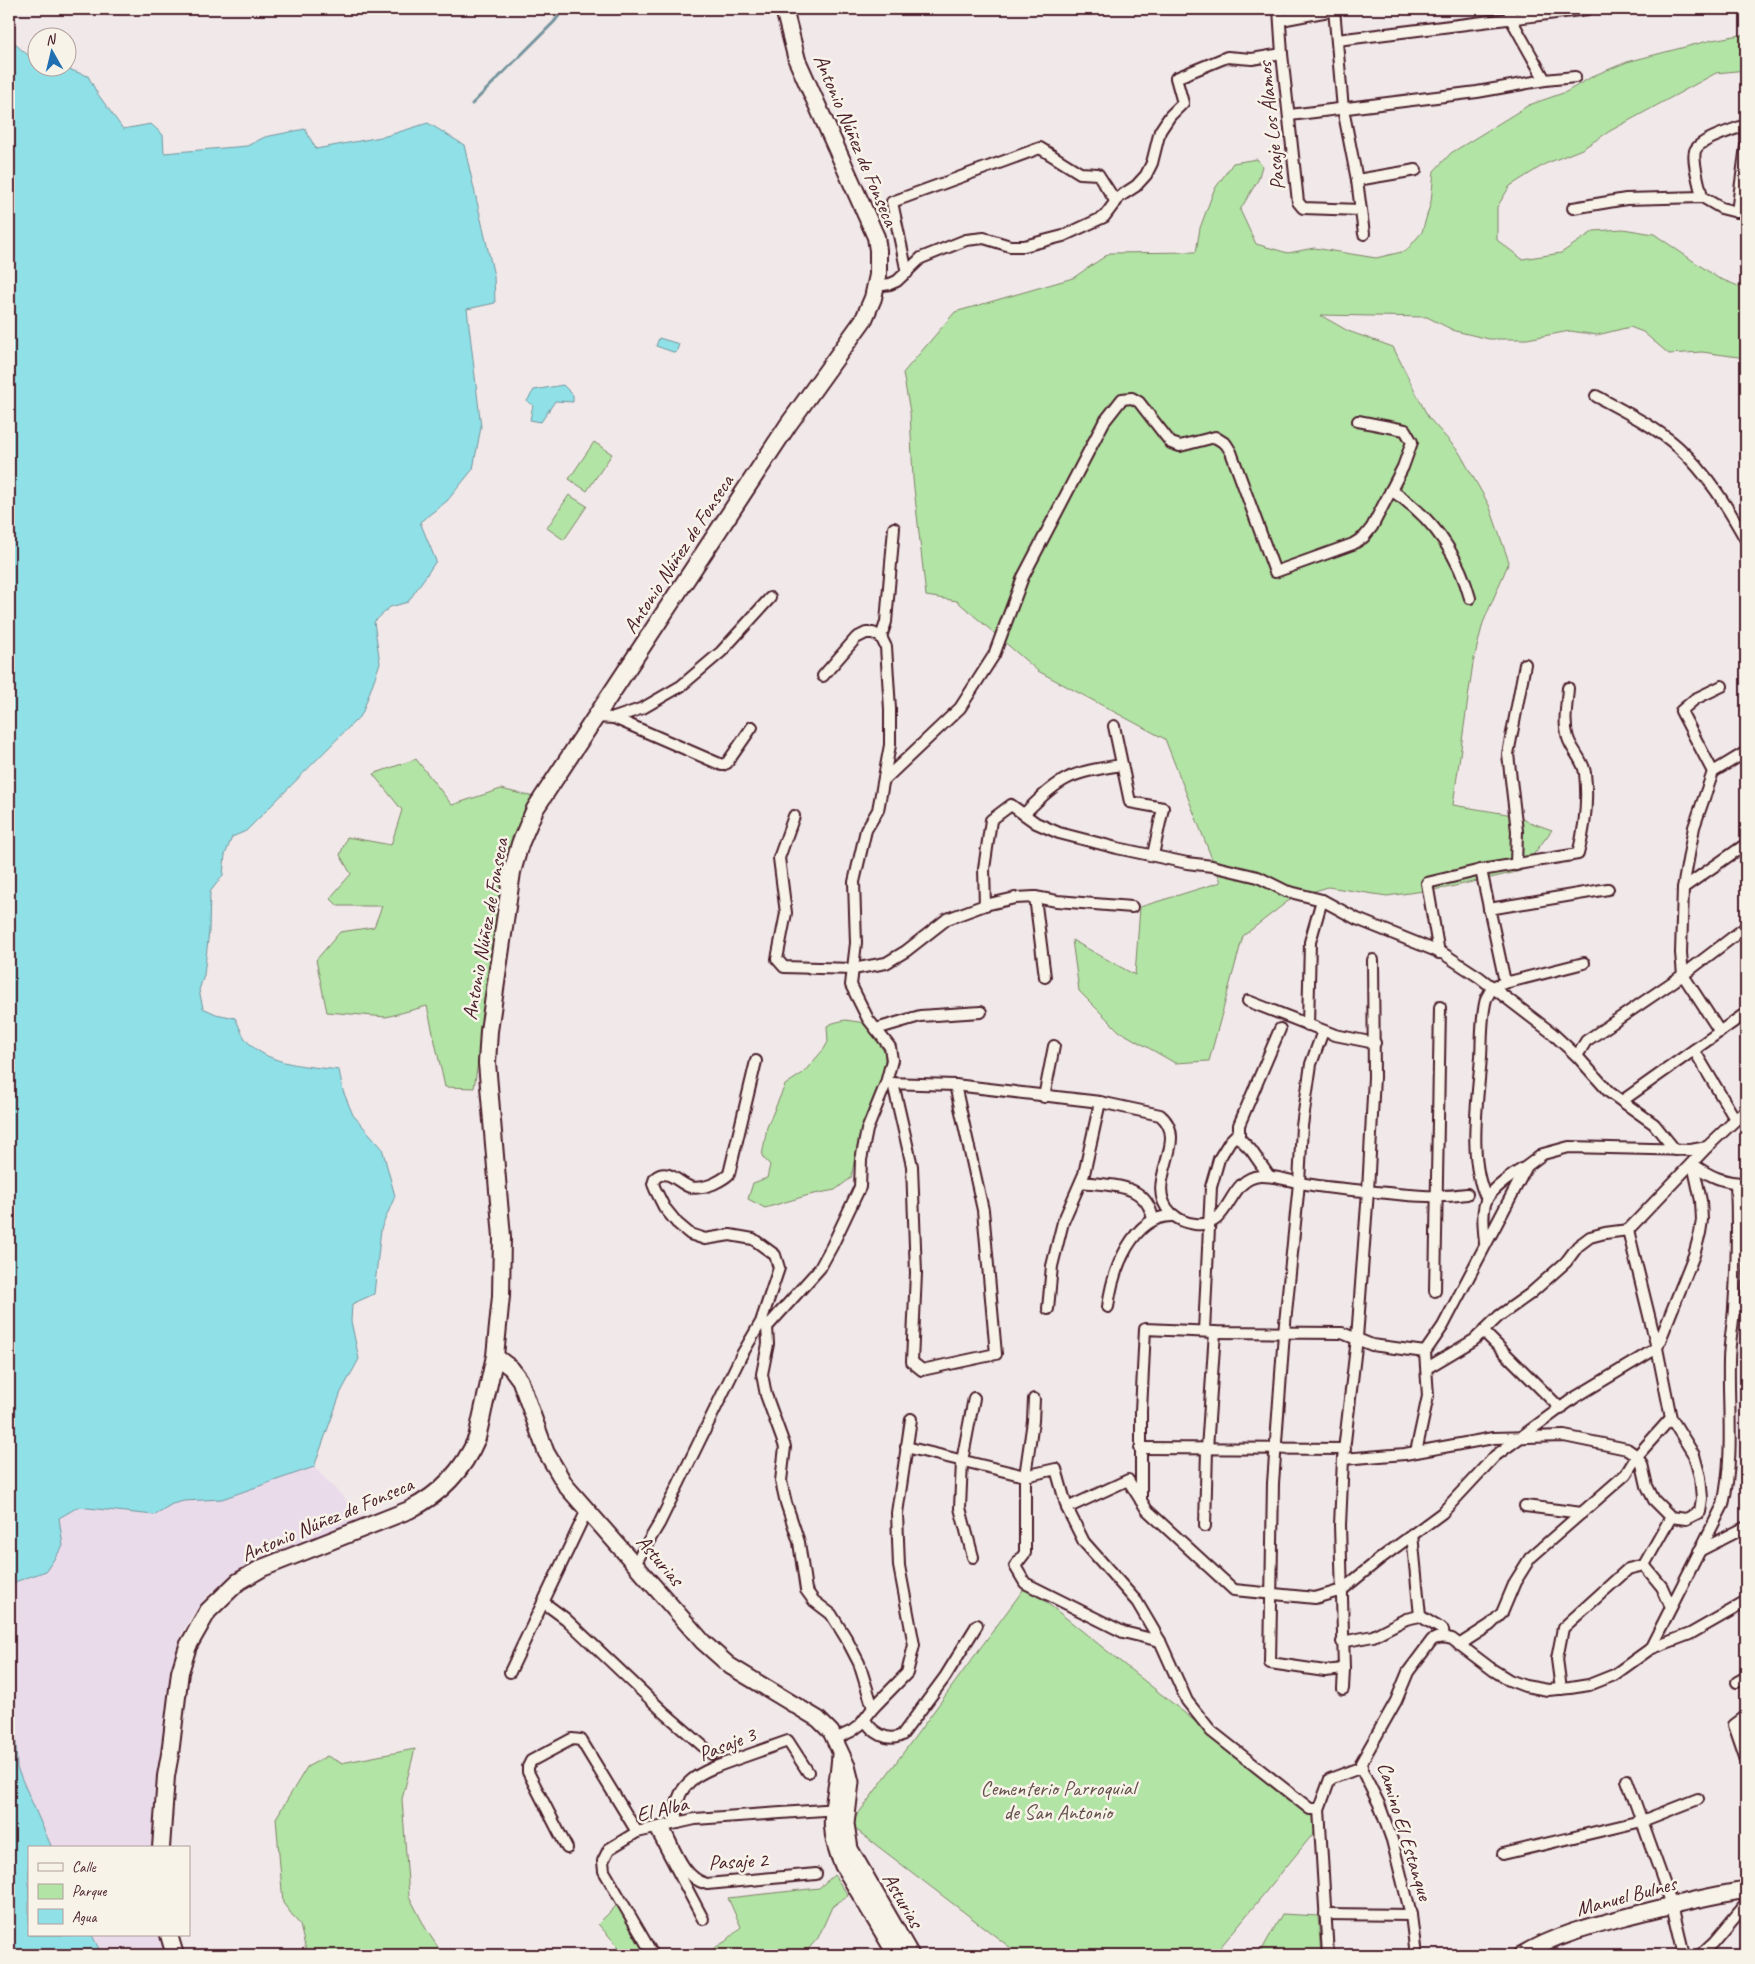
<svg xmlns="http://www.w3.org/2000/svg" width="1755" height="1964" font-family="Caveat,sans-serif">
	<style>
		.built { fill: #eadbea }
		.green { fill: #b2e4a5; stroke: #7e8268 }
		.water { fill: #8fe1e7; stroke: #73939c }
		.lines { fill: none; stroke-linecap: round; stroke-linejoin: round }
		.stream { stroke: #73939c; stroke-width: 3 }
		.street-casing { stroke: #4a1f2b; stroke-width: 14 }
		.secondary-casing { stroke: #4a1f2b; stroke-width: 19 }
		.primary-casing { stroke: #4a1f2b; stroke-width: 20 }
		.street { stroke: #f7f3e8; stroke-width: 10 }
		.secondary { stroke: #f7f3e8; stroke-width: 15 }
		.primary { stroke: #f7f3e8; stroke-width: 16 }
		.labels { text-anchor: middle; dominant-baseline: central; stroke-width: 5; stroke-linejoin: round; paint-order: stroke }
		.street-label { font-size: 21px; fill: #4a1f2b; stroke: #f7f3e8 }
		.park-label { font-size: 21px; fill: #64504a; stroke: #f7f3e8 }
	</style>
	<rect width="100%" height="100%" fill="#f1e8e9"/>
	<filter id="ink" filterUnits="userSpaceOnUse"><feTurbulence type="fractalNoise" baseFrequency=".02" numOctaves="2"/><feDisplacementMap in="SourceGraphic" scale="10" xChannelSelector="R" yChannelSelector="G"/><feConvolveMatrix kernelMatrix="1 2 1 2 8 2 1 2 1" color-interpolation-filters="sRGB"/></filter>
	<g filter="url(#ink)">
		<!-- built -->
		<g class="built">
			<path d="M314,1467L365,1520L240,1570L209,1594L193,1614L181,1635L172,1670L162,1758L159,1848H52L17,1768L14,1697L9,1686V1584L46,1571L60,1528L59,1518L78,1507L154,1515L172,1504L184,1501L222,1499Z"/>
			<path d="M92,1935H160L166,1955H102Z"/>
		</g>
		<!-- green -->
		<g class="green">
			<path d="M1746,34V70L1716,73L1610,131L1582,149L1545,164L1510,186L1497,207V240L1522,259L1561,253L1594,231L1623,229L1654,234L1718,278L1746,289V358L1702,352L1669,354L1643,332L1630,327L1597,335L1570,331L1527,339H1489L1455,331L1427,317L1320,315L1348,331L1393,347L1428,417L1459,452L1489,505L1509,562L1483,623L1473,663L1453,805L1507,814L1552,830L1521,871L1446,888L1387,896L1328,887L1292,898L1243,936L1209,1061L1175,1063L1119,1031L1079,991L1072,940L1135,975L1140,907L1221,882L1165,739L1038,671L957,601L926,596L913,479L910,412L903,373L955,312L1073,278L1110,253L1196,252L1200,228L1214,190L1233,163L1257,159L1262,166L1258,180L1240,210L1256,244L1288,253L1314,248L1376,258L1406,251L1422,232L1431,202L1434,171L1451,153L1529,105L1566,92L1595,75L1627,62L1712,40Z"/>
			<path d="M594,442L612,454L587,491L569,479Z"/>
			<path d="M569,495L587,506L564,540L547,528Z"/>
			<path d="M416,759L452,805L501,789L534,797L488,998L474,1088L445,1087L427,1006L386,1017L327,1012L316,960L340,932L374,927L382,906H338L330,898L351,874L340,855L347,837L391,845L402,810L373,774Z"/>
			<path d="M845,1020L866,1023L885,1053V1069L859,1137L851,1178L835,1190L809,1195L765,1208L748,1199L753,1183L767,1178L770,1165L762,1156L767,1127L785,1085L803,1073L824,1049L828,1042L827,1026L833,1023Z"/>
			<path d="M1026,1586L1322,1823L1214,1955H1020L850,1825Z"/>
			<path d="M415,1749L402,1799L409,1896L426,1929L443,1955H307L300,1925L283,1903L276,1818L307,1767L327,1756L341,1763Z"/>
			<path d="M834,1875L848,1895L832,1907L818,1938L803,1955H703L726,1941L741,1927L728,1898L819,1888Z"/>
			<path d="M617,1905L646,1955H626L598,1924Z"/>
			<path d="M1282,1914L1318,1916L1321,1955H1259Z"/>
		</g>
		<!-- water -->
		<g class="water">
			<path d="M9,34C15,45 25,55 37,59L38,68H65L88,76L97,93L123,129L151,124L163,135L164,153L247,146L265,137L305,129L316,149L386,136L428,123L464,145L494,276L495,303L467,309L481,427L473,469L447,501L420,522L436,561L408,602L390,607L374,622L380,663L362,714L246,831L232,837L225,855L223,875L210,892L209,931L204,975L199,990L203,1008L216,1014L235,1018C239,1025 242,1036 248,1042C270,1066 309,1066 339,1070L343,1091L353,1115L382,1148L395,1196L381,1229L374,1294L352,1304L351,1321L359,1359L341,1392L314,1467L222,1499L184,1501L172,1504L154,1515L78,1507L59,1518L63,1546L46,1571L9,1584Z"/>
			<path d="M659,338L679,344L676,353L656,346Z"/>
			<path d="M563,385L573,395V402L555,401L541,422L530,420L533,405L527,401L534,390Z"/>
			<path d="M9,1686L14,1697L17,1768L52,1848H29V1935H92L102,1955H9Z"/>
		</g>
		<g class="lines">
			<!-- stream -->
			<path class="stream" d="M472,104L554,22L564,9"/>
			<!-- street casing -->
			<g class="street-casing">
				<g id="street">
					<path d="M1279,9L1282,54L1298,202L1303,208L1361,210"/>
					<path d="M1334,9L1343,109L1357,180L1364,234"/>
					<path d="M1509,9L1511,19L1545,80"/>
					<path d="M1281,20L1334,10"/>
					<path d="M1337,40L1588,9"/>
					<path d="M1290,115L1477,92L1545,80L1575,77"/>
					<path d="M1357,180L1416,170"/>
					<path d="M1702,197C1700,186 1692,161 1695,151C1698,140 1735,129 1746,125"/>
					<path d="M1573,208L1626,199L1702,197L1721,208L1737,212H1746"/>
					<path d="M1737,212L1746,146"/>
					<path d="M907,273L892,202L1040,148L1080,173L1098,174L1116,202"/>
					<path d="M876,286L890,284L897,281L921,258L966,240L984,238L1010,246H1024L1063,236L1104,217L1119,197L1136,186L1146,175L1152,163L1160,131L1170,116L1183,103L1176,78L1227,57L1252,59L1282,54"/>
					<path d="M1596,396C1622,410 1656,427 1678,447C1707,473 1727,506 1746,540"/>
					<path d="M1391,490C1431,516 1457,551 1470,598"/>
					<path d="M881,637L886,622L894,528"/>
					<path d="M595,717L614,718L643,708L681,686L721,652L770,598"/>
					<path d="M614,718L722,765L727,763L752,727"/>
					<path d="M1114,726L1130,802L1163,808L1153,855"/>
					<path d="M1713,772L1681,711L1695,699L1722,686"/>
					<path d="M884,780L960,708L994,655L1023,577L1104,422L1122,399L1132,398L1139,402L1171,443L1180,446L1215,437L1226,444L1231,452L1275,572L1353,544L1364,537L1372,527L1403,467L1412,442L1405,430L1358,421"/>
					<path d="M1024,814C1062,776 1069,773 1122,765"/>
					<path d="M794,816L779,858L786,913L777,959L784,967L853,969L886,963L906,951L947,919L985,905L1015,898L1035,897L1057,901L1132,907"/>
					<path d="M1516,865L1517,831L1508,754L1525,664"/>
					<path d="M1481,870L1505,982"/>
					<path d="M1683,888L1746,844"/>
					<path d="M1035,897L1045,977"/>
					<path d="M985,905L984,869L991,820L1011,805L1036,823L1059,833L1117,848L1187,863L1212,866L1258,877L1286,891L1322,900L1357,919L1444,954L1479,977L1552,1033L1577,1056L1609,1092L1654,1124L1675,1150"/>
					<path d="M1489,909L1608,889"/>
					<path d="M1439,953L1427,883L1481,870L1578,854C1585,828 1588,800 1585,773C1583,759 1572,751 1568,738C1563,722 1567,704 1568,688"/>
					<path d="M1248,1001L1335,1035L1375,1043"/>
					<path d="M1308,1025L1310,942L1322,900"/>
					<path d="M876,1029L920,1016L981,1012"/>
					<path d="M1323,1031L1311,1064L1302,1126L1299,1183L1284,1333L1273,1483L1270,1663L1325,1671L1344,1669"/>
					<path d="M1720,1032L1683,975L1681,953L1683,888L1694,827L1713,772L1746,752"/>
					<path d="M1694,1050L1735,1119"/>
					<path d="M1577,1056L1586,1041L1683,975L1746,927"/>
					<path d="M886,1083L955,1085L1100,1102L1160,1115C1192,1141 1141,1183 1171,1213C1177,1219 1186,1223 1195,1224C1232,1229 1226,1179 1260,1176C1277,1175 1295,1183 1312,1185C1337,1189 1363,1191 1388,1193C1415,1196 1440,1198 1467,1194"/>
					<path d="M893,1083L912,1166L916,1273L912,1362L922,1370L996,1354L983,1210L955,1085"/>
					<path d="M1044,1097L1054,1046"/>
					<path d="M1622,1101L1746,1013"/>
					<path d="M1693,1164C1710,1177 1725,1183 1746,1183"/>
					<path d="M1269,1176L1251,1150L1239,1138V1125L1280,1029"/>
					<path d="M1081,1182C1111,1186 1147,1182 1153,1220"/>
					<path d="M1487,1199C1467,1162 1478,1098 1481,1057C1482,1038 1481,1018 1486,999L1492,988L1497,985L1584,963"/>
					<path d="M1485,1243C1484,1230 1481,1210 1487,1199C1492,1189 1516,1172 1526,1167"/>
					<path d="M1435,1291L1440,1007"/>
					<path d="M1108,1307C1112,1273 1132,1213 1175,1216"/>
					<path d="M1048,1309L1052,1266L1063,1222L1084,1174L1100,1102"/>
					<path d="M1734,1309H1746"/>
					<path d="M763,1324L767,1327L768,1344L762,1374L766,1395L785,1447L781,1481L786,1503L799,1542L806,1590L814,1601L831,1614L846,1638L859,1663L873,1708"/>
					<path d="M767,1327L820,1268L832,1246L860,1187L861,1160L867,1130L886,1083L892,1060L890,1047L868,1019L851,985L856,943L854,882L866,830L878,810L890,745V709L886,647L881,637L873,633H866L856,638L823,676"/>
					<path d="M1204,1331L1211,1187L1219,1159L1230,1141L1238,1133"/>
					<path d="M1483,1331L1561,1409"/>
					<path d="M1427,1368L1474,1340L1499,1316L1530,1294L1566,1262L1578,1246L1590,1237L1605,1233L1628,1230L1707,1147L1746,1110"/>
					<path d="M1034,1399L1033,1421L1025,1476V1553L1015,1566L1025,1583L1123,1632L1160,1641"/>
					<path d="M906,1447L1025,1476L1056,1469L1067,1508L1084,1542L1137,1602L1160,1641L1187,1701L1211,1731L1310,1809H1319"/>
					<path d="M1140,1448L1345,1449"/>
					<path d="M1416,1452L1428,1396L1425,1352L1443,1326L1527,1166L1543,1154L1569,1147L1691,1150L1707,1147"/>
					<path d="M1343,1459L1405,1454L1493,1438L1564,1436L1627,1449L1637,1456L1642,1464L1647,1486L1654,1500L1671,1517L1686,1519L1700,1512L1702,1498L1700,1477L1694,1455L1671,1418L1657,1348L1694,1255L1700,1233L1702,1220L1701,1201L1693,1164"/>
					<path d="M1141,1501V1411L1145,1329L1215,1332L1342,1333L1372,1345L1425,1352"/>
					<path d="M1525,1506L1582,1513"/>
					<path d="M1067,1508L1128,1480L1147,1510L1234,1590L1315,1598L1342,1590L1381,1558L1442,1513L1495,1456L1574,1398L1657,1348L1628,1230"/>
					<path d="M1205,1526L1207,1449L1215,1332"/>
					<path d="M1412,1534L1420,1616"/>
					<path d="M1699,1551L1746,1527"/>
					<path d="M973,1557L960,1508L962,1461L974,1398"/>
					<path d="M635,1564L659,1524L741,1356L761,1322L779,1268L775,1255L753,1239L730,1235L705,1239L690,1234L677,1223L664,1207L655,1189L653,1184L655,1178C668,1167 678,1183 690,1187C698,1189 705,1187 713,1184C719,1181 724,1179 729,1174L756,1061"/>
					<path d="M1644,1565L1662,1587L1671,1607"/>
					<path d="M543,1602L566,1619L666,1714L712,1754"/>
					<path d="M1342,1642L1373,1636L1406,1619L1420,1616L1443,1630L1444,1637"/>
					<path d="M1459,1645L1490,1625L1502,1613L1515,1582L1530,1558L1626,1474L1637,1456L1671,1418"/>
					<path d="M1650,1649L1690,1634L1746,1602"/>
					<path d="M510,1672L587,1510"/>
					<path d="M1737,1682L1746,1677"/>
					<path d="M1343,1689L1344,1669L1340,1525L1343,1459L1357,1338L1368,1191L1374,1077L1373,960"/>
					<path d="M1561,1689L1557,1659L1563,1628L1628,1569L1644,1565L1671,1517"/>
					<path d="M1746,1716L1734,1725L1746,1760"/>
					<path d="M865,1720C872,1732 888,1743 902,1735L945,1677L977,1625"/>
					<path d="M835,1739L852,1731L860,1725L873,1708L907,1673L914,1645L899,1566L897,1513L911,1419"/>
					<path d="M1627,1780L1672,1905L1684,1955"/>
					<path d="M678,1823C669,1781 706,1770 737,1759C754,1753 771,1747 788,1741L808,1772"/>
					<path d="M663,1826C674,1846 682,1878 707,1884L816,1874"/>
					<path d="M655,1828L703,1919"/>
					<path d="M567,1848L528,1772V1767L531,1761L572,1739L581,1740L637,1832"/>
					<path d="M1503,1854L1642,1821L1698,1799"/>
					<path d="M1325,1914L1411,1915"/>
					<path d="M653,1955L604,1871L603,1861L609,1849L637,1832L695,1819L838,1809"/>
					<path d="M1328,1955L1319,1809L1330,1779L1362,1767"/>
					<path d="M1416,1955L1411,1915L1392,1840L1379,1804L1362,1770L1361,1763L1396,1701L1408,1672L1432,1640C1439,1636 1445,1637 1452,1639L1493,1670L1509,1680L1525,1686L1548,1690L1570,1688L1589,1685L1614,1675L1650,1649L1723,1505C1734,1457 1728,1409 1729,1361C1729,1343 1733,1326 1734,1308C1737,1266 1738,1225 1736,1183"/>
					<path d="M1700,1955L1714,1942L1746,1904"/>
				</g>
			</g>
			<!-- secondary casing -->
			<g class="secondary-casing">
				<g id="secondary">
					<path d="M495,1356L511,1368L520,1380L546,1452L566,1486L703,1642L730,1666L818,1719L831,1732L847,1766L851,1782L846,1824L850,1849L911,1955"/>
					<path d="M840,1754C838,1799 822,1820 843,1866L896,1955"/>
					<path d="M1521,1955C1556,1934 1594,1925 1633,1915C1671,1905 1708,1896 1746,1890"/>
				</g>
			</g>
			<!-- primary casing -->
			<g class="primary-casing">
				<g id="primary">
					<path d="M161,1848L166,1776L170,1754L180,1672L188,1646L208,1611L238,1582L262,1568L409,1510C441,1494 463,1471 477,1438L495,1356L501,1296L502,1237L487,1063L489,1031L512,872L520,844L535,809L788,425L864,319L873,298L878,275V250L876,237L797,60L784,9"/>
					<path d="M169,1935L175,1955"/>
				</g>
			</g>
			<!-- street -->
			<use href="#street" class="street"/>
			<!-- secondary -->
			<use href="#secondary" class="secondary"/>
			<!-- primary -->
			<use href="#primary" class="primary"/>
		</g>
	</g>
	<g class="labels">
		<!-- street labels -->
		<g class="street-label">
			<text transform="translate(1271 126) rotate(-96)">Pasaje Los Álamos</text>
			<text transform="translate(856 140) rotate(67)">Antonio Núñez de Fonseca</text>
			<text transform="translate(678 554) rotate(-57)">Antonio Núñez de Fonseca</text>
			<text transform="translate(485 929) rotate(-80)">Antonio Núñez de Fonseca</text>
			<text transform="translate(327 1519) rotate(-23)">Antonio Núñez de Fonseca</text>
			<text transform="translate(660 1560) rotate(49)">Asturias</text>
			<text transform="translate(727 1744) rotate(-21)">Pasaje 3</text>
			<text transform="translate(662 1809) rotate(-13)">El Alba</text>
			<text transform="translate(1405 1831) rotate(73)">Camino El Estanque</text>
			<text transform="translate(738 1861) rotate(-3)">Pasaje 2</text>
			<text transform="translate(1626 1896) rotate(-15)">Manuel Bulnes</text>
			<text transform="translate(903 1900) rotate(60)">Asturias</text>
		</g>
		<!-- park labels -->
		<g class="park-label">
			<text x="1058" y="1788">Cementerio Parroquial<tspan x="1058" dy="24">de San Antonio</tspan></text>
		</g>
	</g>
	<!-- margin -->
	<rect width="1755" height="1964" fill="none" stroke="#f7f3e8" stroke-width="30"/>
	<rect x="15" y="15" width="1725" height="1934" fill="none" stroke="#4a1f2b" stroke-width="2" filter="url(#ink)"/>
	<!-- legend -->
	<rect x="28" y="1846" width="162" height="90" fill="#f7f3e8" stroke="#b29e9c"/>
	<rect x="38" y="1863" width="25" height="8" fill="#f7f3e8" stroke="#b29e9c"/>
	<text x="72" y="1872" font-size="15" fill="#4a1f2b">Calle</text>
	<rect x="38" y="1884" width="25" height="15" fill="#b2e4a5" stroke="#b29e9c"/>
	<text x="72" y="1896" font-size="15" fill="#4a1f2b">Parque</text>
	<rect x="38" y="1909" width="25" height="15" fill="#8fe1e7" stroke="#b29e9c"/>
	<text x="72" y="1922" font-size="15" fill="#4a1f2b">Agua</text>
	<!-- north arrow -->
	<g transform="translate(52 52) rotate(352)"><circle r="24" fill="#f7f3e8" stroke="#b29e9c"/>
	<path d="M0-4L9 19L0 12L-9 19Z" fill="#1f6fb2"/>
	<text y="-8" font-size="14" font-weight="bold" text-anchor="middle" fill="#4a1f2b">N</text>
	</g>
</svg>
